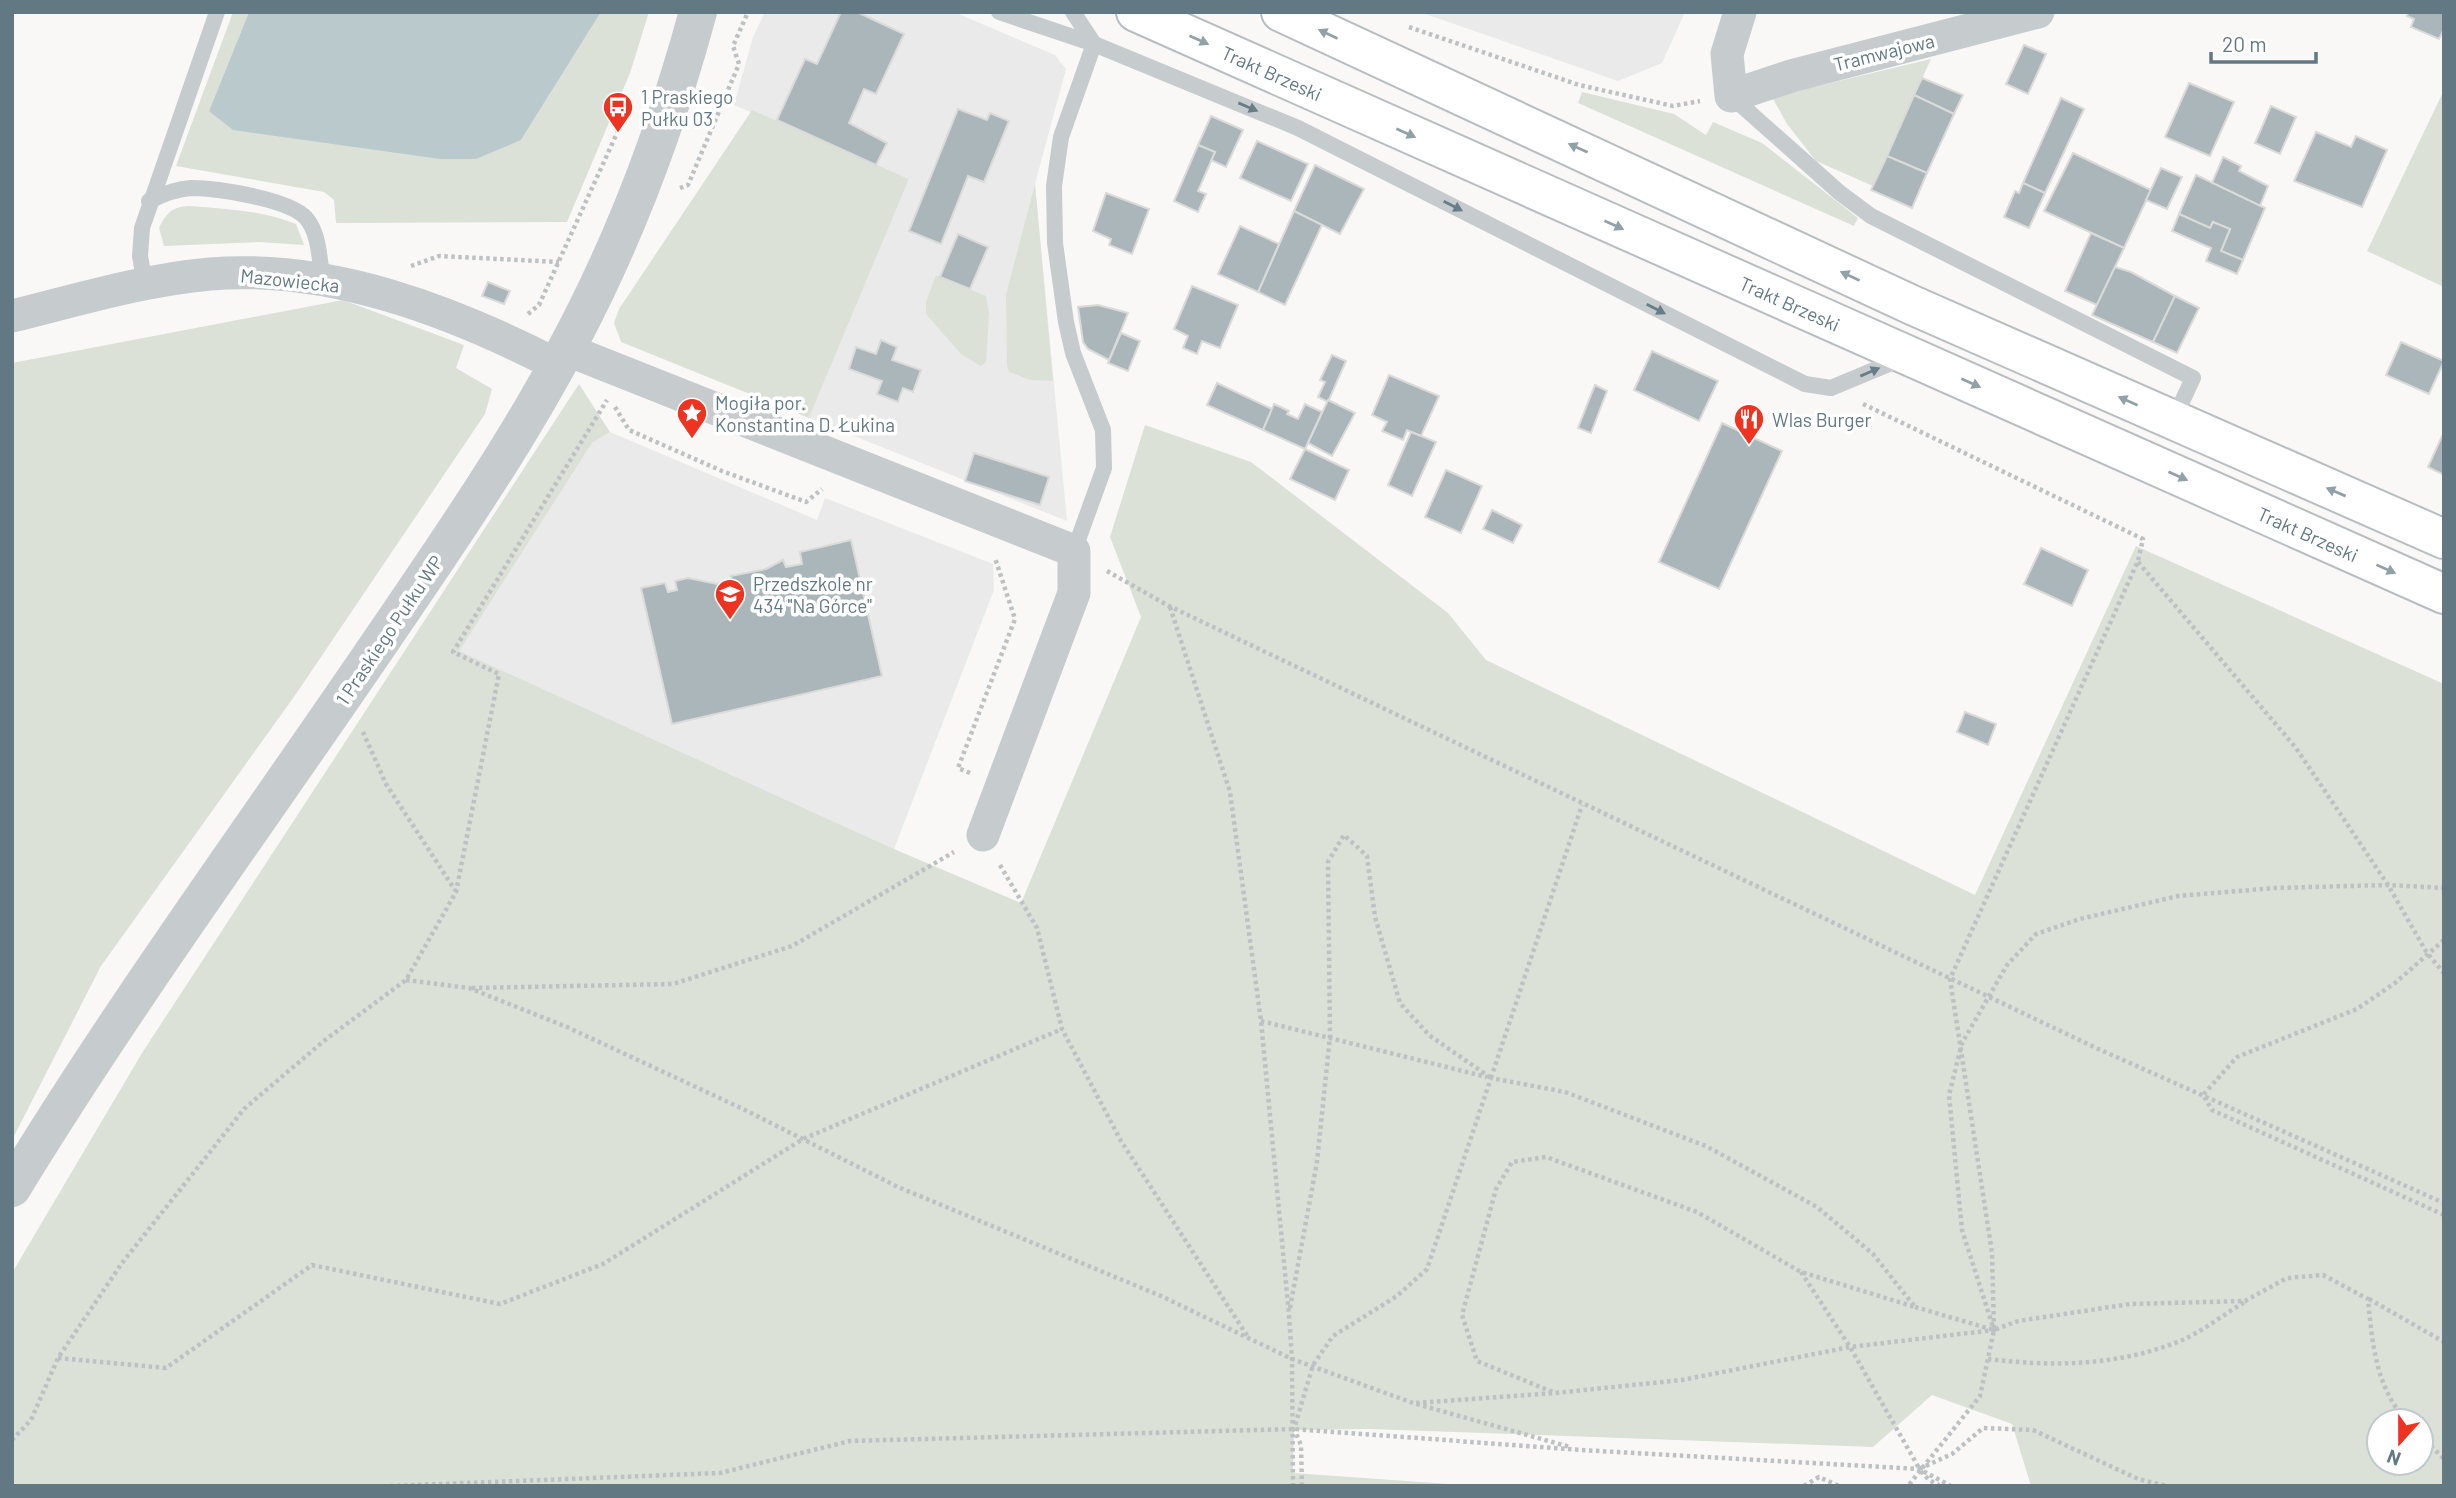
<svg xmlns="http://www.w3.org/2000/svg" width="2456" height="1498" font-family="Barlow,sans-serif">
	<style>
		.built { fill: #e9eae9 }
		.green { fill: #dbe1d7; fill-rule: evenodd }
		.water { fill: #bacacc }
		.building { fill: #aab6ba; stroke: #dadad8; stroke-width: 2 }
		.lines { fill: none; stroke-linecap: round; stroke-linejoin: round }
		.primary-casing { stroke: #b7bdc0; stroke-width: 42 }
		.path { stroke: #bdc1c3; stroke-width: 4.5; stroke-dasharray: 3.5 3.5; stroke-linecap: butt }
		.service { stroke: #c6cbce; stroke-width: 16 }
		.minor { stroke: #c6cbce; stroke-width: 33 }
		.tertiary { stroke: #c6cbce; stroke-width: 38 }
		.primary { stroke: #fff; stroke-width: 38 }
		.oneway { fill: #91a1a8 }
		.oneway2 { fill: #677d87 }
		.labels { text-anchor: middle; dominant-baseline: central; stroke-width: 7; stroke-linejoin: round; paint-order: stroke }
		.street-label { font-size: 19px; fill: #627983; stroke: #fff }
		.poi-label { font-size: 19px; fill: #627983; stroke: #fff; text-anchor: start }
	</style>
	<rect width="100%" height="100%" fill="#f9f8f6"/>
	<!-- built -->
	<g class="built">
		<path d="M765,12H954L1055,55L1066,69L1035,184L1067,521L809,418L909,179L734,105L753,37Z"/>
		<path d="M1420,12H1685L1662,63L1618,81Z"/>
		<path d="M610,432L817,520L825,498L993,564L994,590L894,849L458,651L592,443Z"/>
	</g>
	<!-- green -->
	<g class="green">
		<path d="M233,12H249L209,111L521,140L601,12H649L630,73L567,222L336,223L334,200L324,192L176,166Z"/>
		<path d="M1931,59L1873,186L1816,161L1787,124L1772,97Z"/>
		<path d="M2444,90V287L2367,251Z"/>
		<path d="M1582,92L1674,114L1706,135L1713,122L1762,143L1858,218L1854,226L1578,103Z"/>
		<path d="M752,110L909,179L809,418L621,342L614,323L619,309Z"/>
		<path d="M1035,184L1053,381L1031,380L1009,372L1007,366L1006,295Z"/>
		<path d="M189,206C226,209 261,210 296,224L304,245L259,242L164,246L159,228C166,213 172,207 189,206Z"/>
		<path d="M936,275L986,296L989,313L986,362L981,366L961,354L926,314V302Z"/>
		<path d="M343,300L464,345L456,368L492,389L485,414L296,694L101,966L12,1140V363Z"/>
		<path d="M579,384L610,432L592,443L459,651L894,849L1021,903L1141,617L1110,537L1145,425L1251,462L1448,613L1486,660L1975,895L2136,546L2444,684V1486H2031L2012,1424L1932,1395L1873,1447L1369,1429L1294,1430L1293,1473L1478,1486H12V1273L142,1053ZM2379,1421H2421V1463H2379Z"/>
	</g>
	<!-- water -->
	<path class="water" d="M249,12H601L521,140L476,159H440L233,130L209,111Z"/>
	<!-- building -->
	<g class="building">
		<path d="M841,12H857L904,34L876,94L864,89L849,123L887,143L876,165L777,120L805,59L817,64Z"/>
		<path d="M2408,12H2444V29L2439,39L2411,27L2414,19L2407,16Z"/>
		<path d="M2024,45L2046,54L2028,94L2006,84Z"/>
		<path d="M1922,78L1963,95L1954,114L1914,95Z"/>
		<path d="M2189,83L2234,102L2210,156L2165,137Z"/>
		<path d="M1914,95L1954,114L1927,173L1887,156Z"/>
		<path d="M2061,98L2084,109L2045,193L2023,183Z"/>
		<path d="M2271,106L2296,117L2280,154L2255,143Z"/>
		<path d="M958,109L987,120L990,113L1009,121L984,182L968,176L941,244L909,231Z"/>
		<path d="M1211,116L1243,130L1226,167L1211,160L1215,152L1198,145Z"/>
		<path d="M2316,132L2351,147L2356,136L2387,150L2362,207L2294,181Z"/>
		<path d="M1257,141L1308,164L1291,201L1240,178Z"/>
		<path d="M1198,145L1215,152L1198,191L1206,194L1198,212L1174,201Z"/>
		<path d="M2073,153L2151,190L2124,248L2044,211Z"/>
		<path d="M1887,156L1927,173L1912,208L1871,190Z"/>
		<path d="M2223,157L2241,166L2239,171L2268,186L2260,206L2212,183Z"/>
		<path d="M1315,165L1364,189L1340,234L1294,211Z"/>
		<path d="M2161,168L2182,177L2167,209L2146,200Z"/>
		<path d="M2196,175L2265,208L2243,260L2221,251L2230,229L2213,222L2210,228L2179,214Z"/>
		<path d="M2023,183L2045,193L2029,228L2004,217L2015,191L2019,193Z"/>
		<path d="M1106,193L1149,209L1132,254L1109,245L1111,239L1093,231Z"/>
		<path d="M1294,211L1322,225L1285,305L1258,292Z"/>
		<path d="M2179,214L2210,228L2213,222L2230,229L2221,251L2243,260L2237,274L2206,261L2211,248L2172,231Z"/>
		<path d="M1240,226L1279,244L1258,292L1218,274Z"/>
		<path d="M2091,233L2124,248L2097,305L2065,291Z"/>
		<path d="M958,234L988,247L970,289L940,277Z"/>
		<path d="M2115,267L2131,272L2175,296L2153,342L2092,315Z"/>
		<path d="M488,282L510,291L504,304L482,296Z"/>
		<path d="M1192,286L1238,305L1220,348L1202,341L1197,354L1183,348L1188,336L1174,329Z"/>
		<path d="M2175,296L2199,308L2177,353L2153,342Z"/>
		<path d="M1098,305L1128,313L1109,360L1088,349L1083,342L1078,307Z"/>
		<path d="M1121,333L1140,341L1128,371L1108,363Z"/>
		<path d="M881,340L897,347L892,360L921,370L913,392L903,388L898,402L877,394L882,381L849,369L856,347L876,354Z"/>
		<path d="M2401,342L2444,361L2429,394L2386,375Z"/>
		<path d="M1652,351L1718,381L1699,421L1634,390Z"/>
		<path d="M1332,355L1346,361L1328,402L1318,397L1325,382L1320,380Z"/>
		<path d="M1389,375L1439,396L1421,436L1407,430L1403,440L1382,431L1387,422L1372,415Z"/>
		<path d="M1217,383L1272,409L1263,430L1207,405Z"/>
		<path d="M1595,385L1607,391L1591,433L1578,428Z"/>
		<path d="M1328,400L1355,413L1332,456L1308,443Z"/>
		<path d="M1274,404L1289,411L1287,414L1298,419L1305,404L1322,412L1305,449L1263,430Z"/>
		<path d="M1722,423L1782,451L1719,589L1659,562Z"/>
		<path d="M1411,432L1436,442L1412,496L1388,485Z"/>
		<path d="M2442,436L2444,437V475L2428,467Z"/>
		<path d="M1305,449L1349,470L1335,500L1290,479Z"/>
		<path d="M974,453L1049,477L1040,505L965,481Z"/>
		<path d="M1446,470L1482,486L1461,533L1425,517Z"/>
		<path d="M1492,510L1522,525L1513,543L1483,529Z"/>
		<path d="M851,540L882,676L672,724L641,588L665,583L668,592L677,590L675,581L688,578L717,584L732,580L731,576L766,569L783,560L786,567L802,564L800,552Z"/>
		<path d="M2041,548L2088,570L2072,606L2024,584Z"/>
		<path d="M1965,712L1996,724L1988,745L1957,732Z"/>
	</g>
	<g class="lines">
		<!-- primary casing -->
		<g class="primary-casing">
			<g id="primary">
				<path id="s1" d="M1136,12L2444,594"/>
				<path d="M1281,12L1912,305L2444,539"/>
			</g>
		</g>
		<!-- path -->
		<g class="path">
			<path d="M1409,27L1579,85L1673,106L1700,101"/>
			<path d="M680,188L688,185L739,64L733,46L748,12"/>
			<path d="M411,266L439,256L559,262"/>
			<path d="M528,314L539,305L622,122"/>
			<path d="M1863,404L2143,539L2138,561L1950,979L1992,1253L1994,1330L1980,1396L1908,1486"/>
			<path d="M615,407L629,430L722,471L806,502L822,489"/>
			<path d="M2138,562L2296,748L2388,885L2427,953L2444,973"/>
			<path d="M1107,571L1169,606L2094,1047L2444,1203"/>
			<path d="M1170,607L1230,792L1261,1021L1289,1315L1292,1359L1293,1486"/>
			<path d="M363,732L386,784L455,890"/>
			<path d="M970,773L958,768L1015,619L995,558"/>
			<path d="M1000,865L1037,928L1062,1029L1121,1141L1248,1337"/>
			<path d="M2444,940L2395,983L2357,1009L2237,1057L2203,1095L2212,1110L2444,1215"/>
			<path d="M406,980L469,988L567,1027L743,1109L898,1187L1161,1296L1292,1359L1413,1403L1570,1447"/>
			<path d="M472,988L673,984L792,946L954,852"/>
			<path d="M1261,1021L1487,1077"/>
			<path d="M1491,1078L1582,805"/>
			<path d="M1801,1272L1850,1347L1919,1468"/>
			<path d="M2369,1299L2444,1342"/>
			<path d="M1915,1307L1994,1330L2018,1321L2130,1304L2245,1301L2287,1278L2323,1275L2368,1299C2372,1342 2376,1389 2407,1421"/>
			<path d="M1290,1308L1317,1162L1330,1036L1328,862L1344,835L1367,856L1375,917L1400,1003L1429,1035L1491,1078"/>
			<path d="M58,1358L166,1368L312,1265L500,1304L603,1264L803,1139L1062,1029"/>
			<path d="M1988,1359C2053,1367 2118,1366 2180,1341C2202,1332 2224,1314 2245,1302"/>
			<path d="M1416,1403L1554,1393"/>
			<path d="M2421,1436L2444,1459"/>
			<path d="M12,1440L31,1420L58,1358L122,1263L244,1109L325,1040L406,980L456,892L499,674L453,652L607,400"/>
			<path d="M390,1486L720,1473L850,1441L1294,1429L1581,1450L1919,1469L1951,1486"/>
			<path d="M1302,1486L1301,1445L1294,1429L1313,1365L1333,1336L1397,1296L1427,1269L1491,1078L1565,1092L1706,1146L1817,1207L1873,1254L1915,1307L1801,1272L1697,1212L1546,1157L1512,1162L1496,1189L1462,1315L1477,1361L1555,1393L1682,1380L1850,1347L1994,1330L1962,1230L1949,1095L1962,1043L2007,965L2036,934L2080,919L2178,896L2275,888L2388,885L2444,888"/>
			<path d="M1804,1486L1819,1477L1839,1486"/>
			<path d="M1940,1486L1929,1480L1919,1469L1952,1454L1983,1428L2033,1430L2138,1479L2167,1486"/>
		</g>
		<!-- service -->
		<g class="service">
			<path d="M999,12L1094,44L1298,128L1805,384L1831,388L1903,358"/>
			<path d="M1073,12L1094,44L1061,137L1054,186L1055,243L1066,322L1073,353L1103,430L1104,468L1074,551"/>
			<path d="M1731,96L1840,193L1871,216L2193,378L2173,421"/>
			<path d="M149,201C163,194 176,189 191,188C217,188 289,199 306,218C320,234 319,261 323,281"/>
			<path d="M145,284L140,256L142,228L217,12"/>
		</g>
		<!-- minor -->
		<g class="minor">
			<path d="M1740,12L1727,54L1731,96L1791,76L2038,12"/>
			<path d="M12,316C77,300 143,280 210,274C330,264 452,311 557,365"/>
			<path d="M565,349L1074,551V593L983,835"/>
		</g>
		<!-- tertiary -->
		<path class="tertiary" d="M12,1188C128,998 260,819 385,635C465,518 546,400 605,271C643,189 674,100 698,12"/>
		<!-- primary -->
		<use href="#primary" class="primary"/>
	</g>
	<!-- one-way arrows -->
	<defs><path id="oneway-solid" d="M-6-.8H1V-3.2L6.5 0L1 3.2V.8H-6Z" transform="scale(1.75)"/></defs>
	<g class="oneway">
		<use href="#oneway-solid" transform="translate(1328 34) rotate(-155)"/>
		<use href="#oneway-solid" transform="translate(1199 40) rotate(24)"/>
		<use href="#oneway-solid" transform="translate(1406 133) rotate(24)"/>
		<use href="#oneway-solid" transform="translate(1578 148) rotate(-156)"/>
		<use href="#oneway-solid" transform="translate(1614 225) rotate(24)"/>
		<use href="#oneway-solid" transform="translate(1850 276) rotate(-155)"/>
		<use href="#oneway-solid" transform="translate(1971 383) rotate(24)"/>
		<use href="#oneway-solid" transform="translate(2128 401) rotate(-156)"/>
		<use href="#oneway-solid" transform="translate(2178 476) rotate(24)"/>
		<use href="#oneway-solid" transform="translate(2336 492) rotate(-157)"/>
		<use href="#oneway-solid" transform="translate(2386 569) rotate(24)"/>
	</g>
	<g class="oneway2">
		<use href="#oneway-solid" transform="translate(1248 107) rotate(23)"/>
		<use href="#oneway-solid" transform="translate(1453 206) rotate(27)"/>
		<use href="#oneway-solid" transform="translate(1656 309) rotate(27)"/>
		<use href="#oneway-solid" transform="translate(1870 372) rotate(-23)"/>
	</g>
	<!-- icons -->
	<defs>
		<g id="bus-pin" transform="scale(1.575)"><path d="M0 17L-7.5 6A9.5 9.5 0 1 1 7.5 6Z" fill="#ee3420" stroke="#fff"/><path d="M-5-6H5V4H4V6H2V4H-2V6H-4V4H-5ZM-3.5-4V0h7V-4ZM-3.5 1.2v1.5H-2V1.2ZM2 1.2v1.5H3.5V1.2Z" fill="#fff"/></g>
		<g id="sight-pin" transform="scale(1.575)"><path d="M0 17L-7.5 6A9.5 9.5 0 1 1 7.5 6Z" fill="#ee3420" stroke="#fff"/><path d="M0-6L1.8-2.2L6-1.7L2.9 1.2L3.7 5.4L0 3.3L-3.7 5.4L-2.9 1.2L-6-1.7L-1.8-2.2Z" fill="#fff"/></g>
		<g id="restaurant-pin" transform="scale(1.575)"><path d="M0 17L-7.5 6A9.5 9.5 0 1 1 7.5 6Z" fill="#ee3420" stroke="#fff"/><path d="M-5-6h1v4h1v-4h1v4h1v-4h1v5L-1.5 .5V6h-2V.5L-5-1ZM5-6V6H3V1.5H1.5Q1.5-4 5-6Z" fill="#fff"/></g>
		<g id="school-pin" transform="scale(1.575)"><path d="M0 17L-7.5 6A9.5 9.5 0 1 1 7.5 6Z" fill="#ee3420" stroke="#fff"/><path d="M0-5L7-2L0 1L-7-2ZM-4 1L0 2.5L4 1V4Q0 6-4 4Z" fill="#fff"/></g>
	</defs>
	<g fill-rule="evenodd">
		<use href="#bus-pin" x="618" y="107"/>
		<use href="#sight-pin" x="692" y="413"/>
		<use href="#restaurant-pin" x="1749" y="419"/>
		<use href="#school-pin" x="730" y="594"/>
	</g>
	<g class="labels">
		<!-- street labels -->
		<g class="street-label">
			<text transform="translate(1884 52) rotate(-14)">Tramwajowa</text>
			<text stroke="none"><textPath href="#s1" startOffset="149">Trakt Brzeski</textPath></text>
			<text transform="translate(290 280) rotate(6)">Mazowiecka</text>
			<text stroke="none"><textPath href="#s1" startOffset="716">Trakt Brzeski</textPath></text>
			<text stroke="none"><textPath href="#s1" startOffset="1283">Trakt Brzeski</textPath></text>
			<text transform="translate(389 630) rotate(-56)">1 Praskiego Pułku WP</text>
		</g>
		<!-- poi labels -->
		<g class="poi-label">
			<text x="641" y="96">1 Praskiego<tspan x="641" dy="22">Pułku 03</tspan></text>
			<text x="715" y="402">Mogiła por.<tspan x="715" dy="22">Konstantina D. Łukina</tspan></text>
			<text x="1772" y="419">Wlas Burger</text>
			<text x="753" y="583">Przedszkole nr<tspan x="753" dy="22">434 "Na Górce"</tspan></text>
		</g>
	</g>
	<!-- border -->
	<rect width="2456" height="1498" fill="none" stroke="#627983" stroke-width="28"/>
	<!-- north arrow -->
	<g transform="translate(2400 1442) rotate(201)"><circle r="33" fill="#ffffff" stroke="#c0c9cd" stroke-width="2"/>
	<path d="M0-5L12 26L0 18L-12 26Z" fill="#ee3420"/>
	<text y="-10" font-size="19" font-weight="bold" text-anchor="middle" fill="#627983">N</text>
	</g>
	<!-- scale -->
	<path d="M2211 52v10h105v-10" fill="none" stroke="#627983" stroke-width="3.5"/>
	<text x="2222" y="52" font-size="21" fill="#627983" stroke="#ffffff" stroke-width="5" paint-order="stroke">20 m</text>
</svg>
